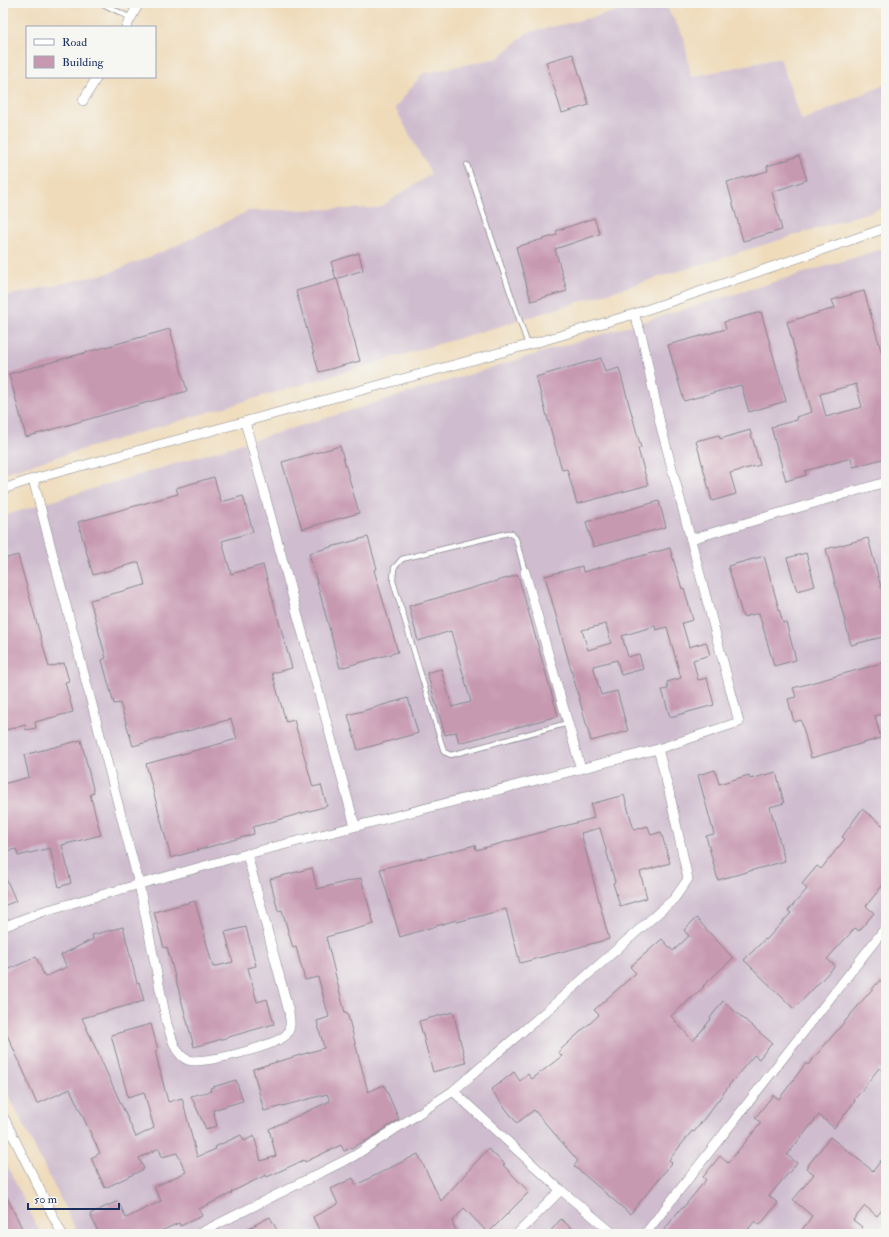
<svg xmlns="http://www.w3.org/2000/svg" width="889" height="1237" font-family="'IM FELL Double Pica',serif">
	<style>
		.industrial { fill: #cfbdcf }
		.building { fill: #c799b1; fill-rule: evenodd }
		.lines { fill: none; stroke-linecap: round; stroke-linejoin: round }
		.lane-casing { stroke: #85858c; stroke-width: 6 }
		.street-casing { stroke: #85858c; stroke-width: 10 }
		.lane { stroke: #fff; stroke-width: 4.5 }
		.street { stroke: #fff; stroke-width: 9 }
	</style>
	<rect width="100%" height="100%" fill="#f6f6f2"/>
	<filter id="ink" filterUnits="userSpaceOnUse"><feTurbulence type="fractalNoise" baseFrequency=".025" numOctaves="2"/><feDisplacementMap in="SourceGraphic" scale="8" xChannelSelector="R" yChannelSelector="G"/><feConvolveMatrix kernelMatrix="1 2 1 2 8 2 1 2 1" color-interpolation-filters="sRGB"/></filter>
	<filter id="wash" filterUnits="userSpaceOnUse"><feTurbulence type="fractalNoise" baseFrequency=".012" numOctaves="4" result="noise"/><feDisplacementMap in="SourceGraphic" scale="16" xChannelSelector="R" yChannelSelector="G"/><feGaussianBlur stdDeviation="0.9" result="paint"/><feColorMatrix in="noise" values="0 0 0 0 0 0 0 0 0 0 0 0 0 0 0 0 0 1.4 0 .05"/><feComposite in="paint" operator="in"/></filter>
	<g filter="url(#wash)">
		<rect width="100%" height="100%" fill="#efdbba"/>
		<!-- industrial -->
		<g class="industrial">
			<path d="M652,3H664L684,37L691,77L780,58L802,121L886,84V207L540,314L3,473V297L109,273L167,250L248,211L379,208L431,174L395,108L422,74L498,58L527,33Z"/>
			<path d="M886,248V1220L875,1234H78L3,1084V516Z"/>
			<path d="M3,1158L41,1234H3Z"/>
		</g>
		<g id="blocks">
			<!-- building -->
			<g class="building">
				<path d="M573,54L589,105L562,113L546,62Z"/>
				<path d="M799,156L807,180L772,192L782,230L743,241L727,182L768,171L767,166Z"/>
				<path d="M594,218L600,234L555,249L567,291L531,301L516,247L557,235L556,231Z"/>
				<path d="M359,253L363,270L336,279L331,262Z"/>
				<path d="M337,279L360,361L319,372L296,291Z"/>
				<path d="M864,291L882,354L886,353V458L853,467L851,458L805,471L806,475L786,481L771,427L797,420L796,417L812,412L787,322L835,308L832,300ZM856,384L862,407L826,417L820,394Z"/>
				<path d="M761,312L786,401L749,412L741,385L684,401L668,345L726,329L724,322Z"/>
				<path d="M170,329L187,391L26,437L9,374Z"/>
				<path d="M601,358L605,372L619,368L641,448L638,449L648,485L577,504L567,469L562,470L536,377Z"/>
				<path d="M750,430L760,465L730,473L736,494L712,501L696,441L719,435L720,439Z"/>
				<path d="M340,446L359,513L302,529L282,462Z"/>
				<path d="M214,477L221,502L243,496L253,532L222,541L231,574L263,565L292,668L272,673L286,722L294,720L313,787L321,785L327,806L253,827L254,834L171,858L146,764L237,739L231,719L133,746L120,703L114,704L102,660L106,658L90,600L145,585L139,562L93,575L78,522L178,494L176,488Z"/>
				<path d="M659,501L666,527L593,547L586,522Z"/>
				<path d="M368,537L377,569L374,570L398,652L340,668L309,553Z"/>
				<path d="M868,538L886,606V636L851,645L826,549Z"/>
				<path d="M670,548L682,589L684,588L693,620L682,623L689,647L706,642L710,655L693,660L698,680L707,678L714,705L670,717L662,690L668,689L667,682L681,678L667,627L656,630L655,626L622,636L628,657L639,654L643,669L621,675L617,660L593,666L601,695L617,691L628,731L591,741L545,576L582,566L583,572ZM606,624L611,643L588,650L582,630Z"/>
				<path d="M806,553L815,586L797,591L787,558Z"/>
				<path d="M18,555L49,667L64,663L69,681L65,682L73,712L35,722L36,728L26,730L25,725L6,730L3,720V688L8,686L3,669V559Z"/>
				<path d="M764,556L783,623L786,622L796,660L774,666L759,613L743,617L728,566Z"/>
				<path d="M518,575L558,716L459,743L456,732L445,735L427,673L441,669L452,707L471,702L451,631L418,641L409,606Z"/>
				<path d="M886,662V713L875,716L881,738L811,758L801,720L794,722L788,699L796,697L793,688Z"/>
				<path d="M408,698L418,733L358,750L348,715Z"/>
				<path d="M81,740L94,793L90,794L101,835L62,845L71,883L59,887L50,848L18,856L16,849L3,852V784L29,777L24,755Z"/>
				<path d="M715,770L719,784L749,775L750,779L776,772L784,803L770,807L785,861L718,880L706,836L714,834L698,775Z"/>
				<path d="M624,795L634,830L648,826L651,835L661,832L670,863L640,872L647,898L620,906L613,883L615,882L600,828L581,833L609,939L520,963L506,909L457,922L456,920L400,937L380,869L475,845L476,850L594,818L591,804Z"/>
				<path d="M862,809L886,828V881L866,906L874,913L859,931L855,928L827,959L835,966L794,1009L744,960L765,939L766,940L791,913L788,911L807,889L802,884L817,866L821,869L845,839L842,837Z"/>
				<path d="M312,868L317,889L361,878L374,924L326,937L345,1013L347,1012L368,1092L384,1085L399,1119L368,1140L344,1151L341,1145L305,1162L304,1160L267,1177L266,1175L231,1192L232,1193L199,1209L202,1216L180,1226L179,1223L154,1234H99L90,1214L118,1201L126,1218L161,1201L154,1187L186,1172L177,1153L162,1157L159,1148L139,1158L144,1169L105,1188L91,1158L100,1153L70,1089L37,1104L27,1081H28L3,1026V972L36,957L45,977L67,967L61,955L93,939L92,935L123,927L137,983L139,982L144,1001L82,1018L136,1137L154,1128L144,1092L128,1097L111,1035L151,1024L158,1050L155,1051L168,1102L182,1098L197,1157L216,1149L215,1147L241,1135L244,1141L254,1136L261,1161L276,1156L269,1129L330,1101L327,1094L264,1111L253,1069L324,1048L317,1021L329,1017L318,977L305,980L296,947L293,948L282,910L278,911L270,879Z"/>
				<path d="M3,872L16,901L3,906Z"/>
				<path d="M195,901L213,967L233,962L225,932L246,927L256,966L248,968L257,1002L267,999L274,1024L194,1047L167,947L164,948L154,912Z"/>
				<path d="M696,918L733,958L703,986L704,987L671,1016L693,1041L711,1019L710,1018L723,1001L772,1043L759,1059L754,1055L729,1085V1086L694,1132L692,1131L669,1160L672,1163L630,1214L574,1166L578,1161L534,1110L517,1123L491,1090L514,1072L520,1081L528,1074L532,1079L562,1056L558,1052L599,1015L594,1010L636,973L630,967L662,939L673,951L689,936L684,930Z"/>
				<path d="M880,980L886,985V1073L879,1068L854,1100L855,1101L834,1128L819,1115L787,1155L797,1163L769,1196L778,1203L760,1225L755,1221L744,1234H669L664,1230L681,1208L682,1209L706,1180L703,1177L720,1156L728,1163L761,1123L755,1118L773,1095L779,1099L806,1063L808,1065Z"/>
				<path d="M453,1012L466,1063L433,1072L419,1021Z"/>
				<path d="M236,1080L243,1101L213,1110L217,1126L206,1129L191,1096L211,1091L210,1088Z"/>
				<path d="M830,1137L873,1171L886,1154V1205L877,1216L865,1206L853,1220L862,1227L856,1234H799L812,1216L793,1200L814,1174L806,1168Z"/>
				<path d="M488,1149L505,1164L503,1165L529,1192L488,1233L464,1208L452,1222L458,1234H321L313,1217L338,1204L331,1189L353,1178L356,1185L418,1154L441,1201Z"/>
				<path d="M3,1190L25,1234H3Z"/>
				<path d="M270,1217L279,1234H237Z"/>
				<path d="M561,1219L578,1234H548Z"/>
			</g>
		</g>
	</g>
	<g filter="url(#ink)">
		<use href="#blocks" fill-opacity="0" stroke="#85858c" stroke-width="1"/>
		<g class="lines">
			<!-- lane casing -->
			<g class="lane-casing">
				<g id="lane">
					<path d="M101,3L131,18"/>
					<path d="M467,165L528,345"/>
					<path d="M525,572L516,539L511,533H508L402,559L394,568L393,581L444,752L451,755L568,723"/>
				</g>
			</g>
			<!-- street casing -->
			<g class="street-casing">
				<g id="street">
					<path d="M126,27L139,3"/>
					<path d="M83,101L97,77"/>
					<path d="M245,422L355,826"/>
					<path d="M33,479L139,884L167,1024C171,1035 175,1055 188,1060C202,1065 275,1046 286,1035C292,1028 290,1020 289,1012L247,854"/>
					<path d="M3,489L33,479L528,345L634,314L886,228"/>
					<path d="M691,539L886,482"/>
					<path d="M525,572L581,769"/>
					<path d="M3,927L44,911L247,854L658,749"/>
					<path d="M3,1116L62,1234"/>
					<path d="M198,1234L354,1156L453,1091"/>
					<path d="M517,1234L561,1190"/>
					<path d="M614,1234L556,1186L453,1091L551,1007L674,899L688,879L669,791L658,749L739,722L660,423L642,337L634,314"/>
					<path d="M645,1234L886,927"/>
				</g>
			</g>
			<!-- lane -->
			<use href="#lane" class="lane"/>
			<!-- street -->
			<use href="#street" class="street"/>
		</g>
	</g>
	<!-- margin -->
	<rect width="889" height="1237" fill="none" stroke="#f6f6f2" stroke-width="16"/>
	<!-- legend -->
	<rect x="26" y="26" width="130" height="52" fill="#f6f6f2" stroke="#9ea6b7"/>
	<rect x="34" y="39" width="20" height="6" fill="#ffffff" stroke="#9ea6b7"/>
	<text x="62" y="46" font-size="12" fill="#1b2f5e">Road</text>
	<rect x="34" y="56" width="20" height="12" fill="#c799b1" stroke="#9ea6b7"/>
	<text x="62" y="66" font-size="12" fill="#1b2f5e">Building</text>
	<!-- scale -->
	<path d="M28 1203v6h91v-6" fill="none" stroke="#1b2f5e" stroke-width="2"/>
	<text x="34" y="1203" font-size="12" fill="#1b2f5e" stroke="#f6f6f2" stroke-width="3" paint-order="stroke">50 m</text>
</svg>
